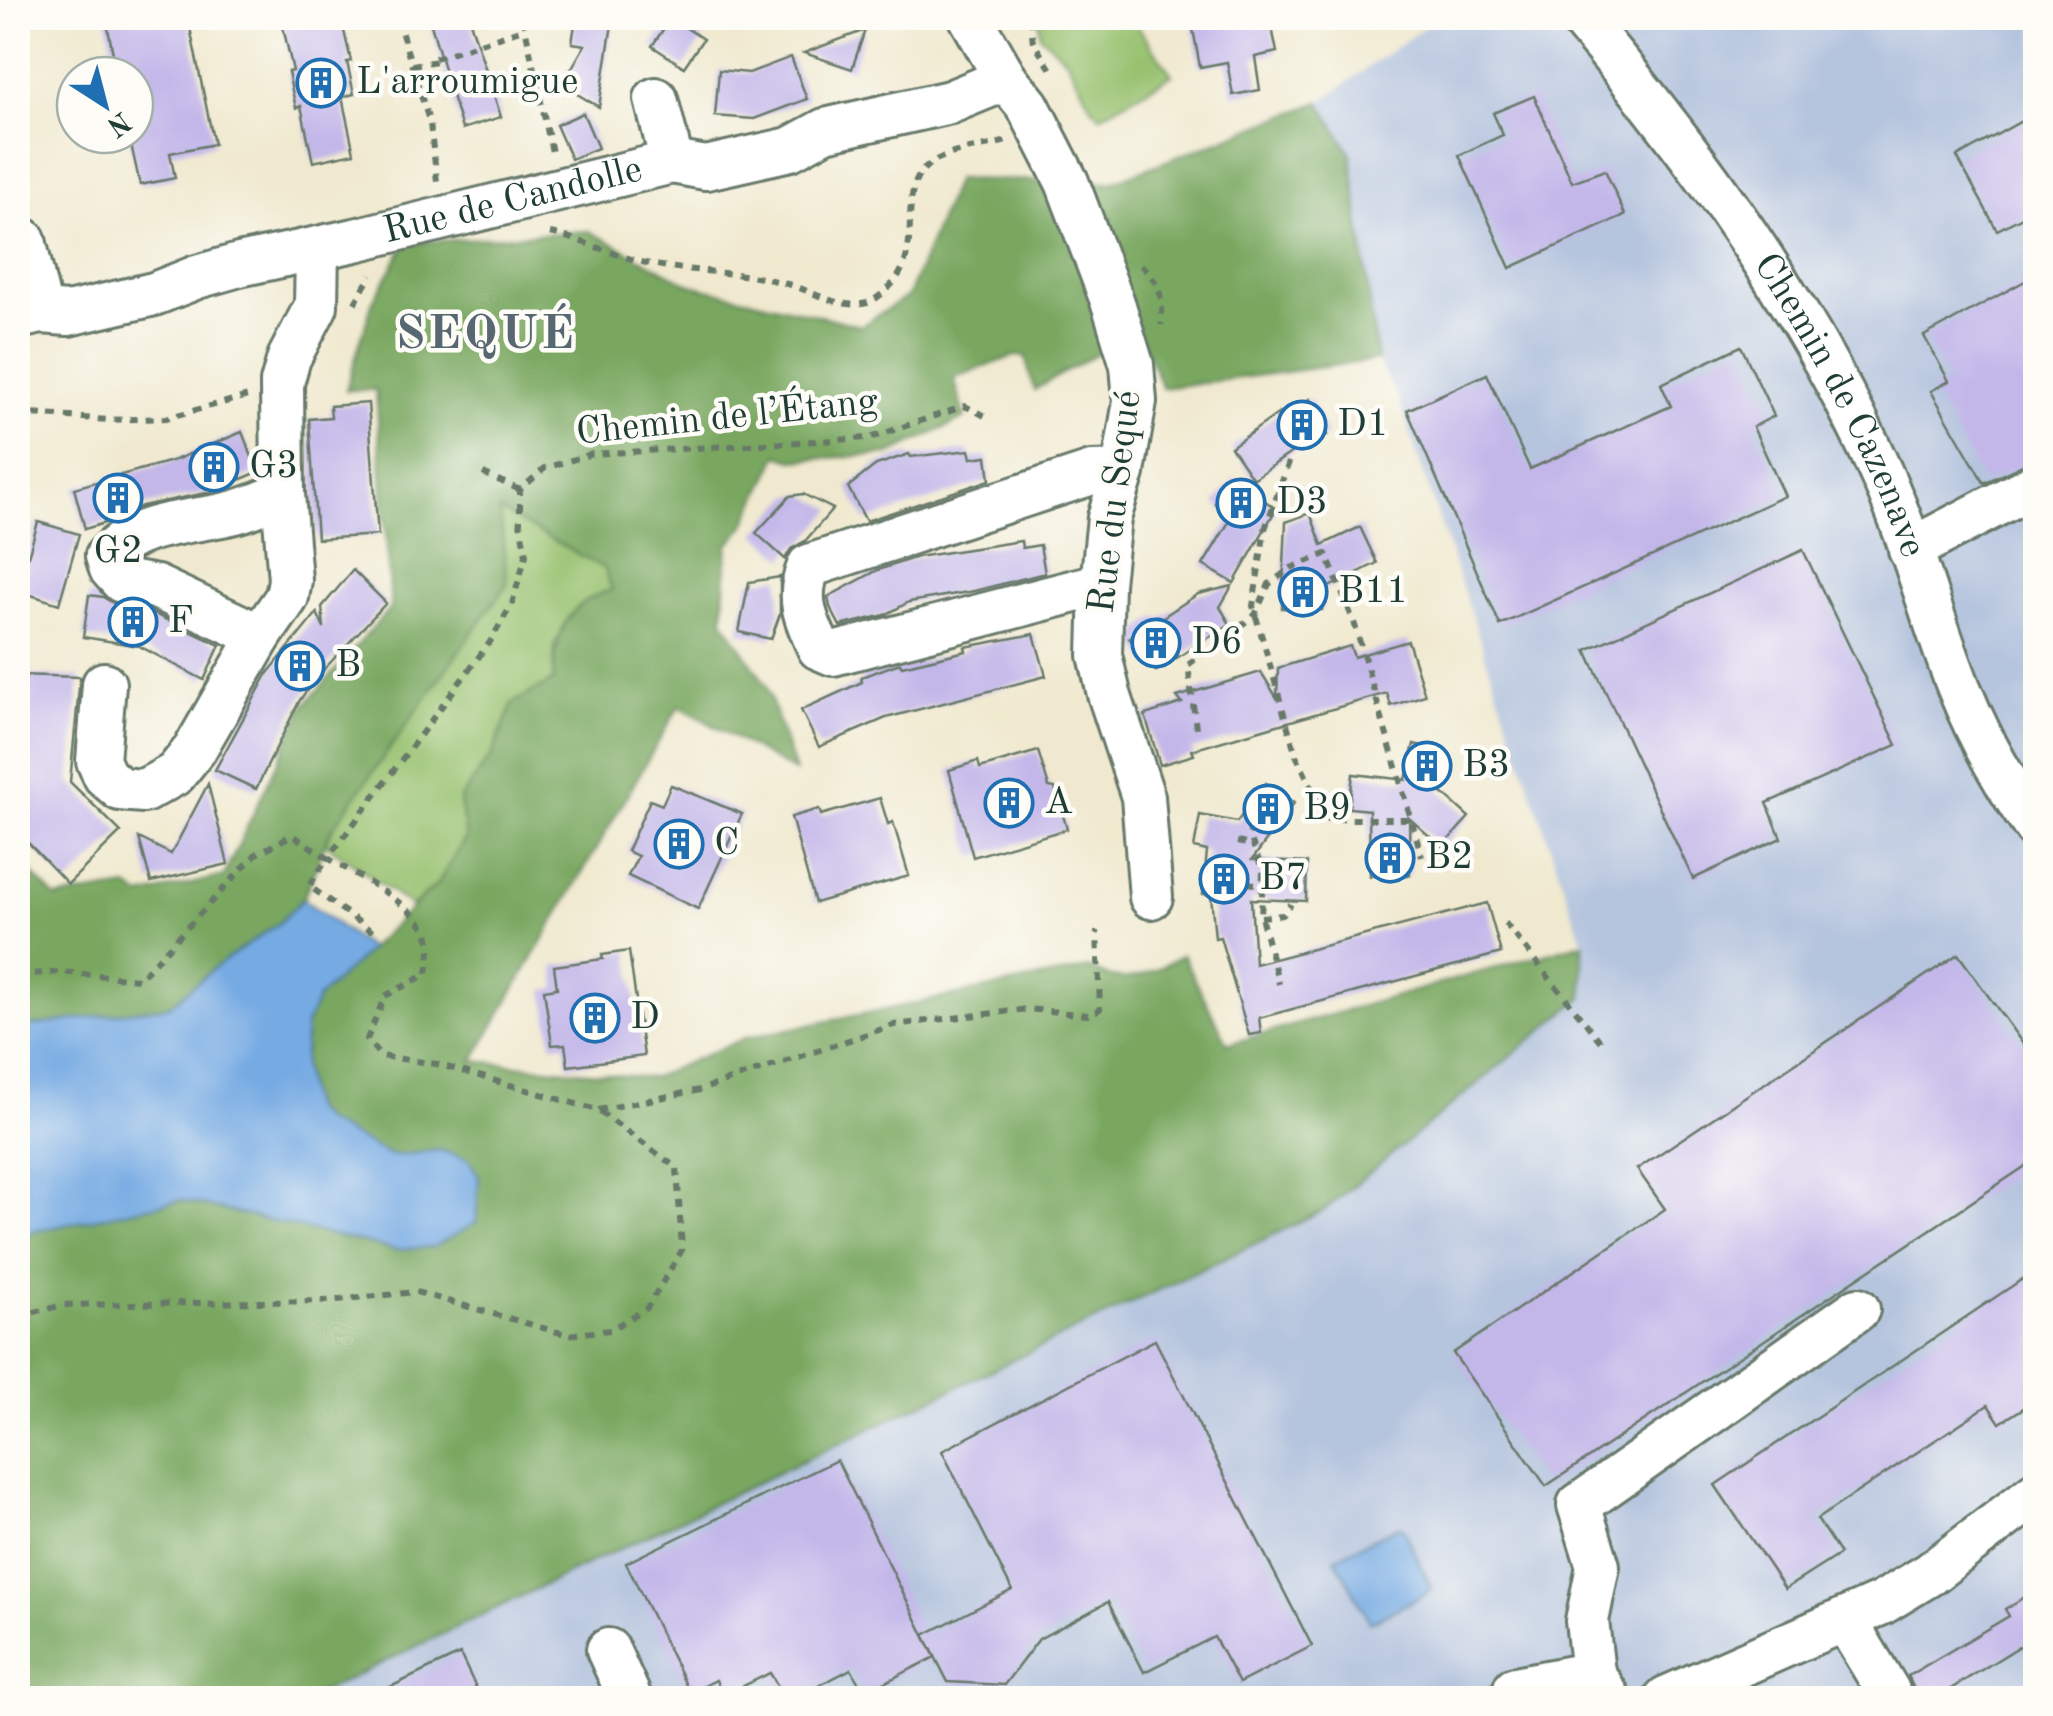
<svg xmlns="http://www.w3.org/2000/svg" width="2053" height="1716" font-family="'Old Standard TT',serif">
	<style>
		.industrial { fill: #b6c5de }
		.green { fill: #97c16e; stroke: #5b7f51; stroke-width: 2.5 }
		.forest { fill: #79a761; stroke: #4c724a; stroke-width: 2.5 }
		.water { fill: #76aae3; stroke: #4a748c; stroke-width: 2.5 }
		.building { fill: #c3b7e9 }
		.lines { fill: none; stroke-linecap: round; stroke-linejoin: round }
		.minor-casing { stroke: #68796a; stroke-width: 48 }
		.path { stroke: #68796a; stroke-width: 6; stroke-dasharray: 8 8; stroke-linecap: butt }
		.minor { stroke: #fff; stroke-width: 42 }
		.labels { text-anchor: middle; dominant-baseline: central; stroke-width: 9; stroke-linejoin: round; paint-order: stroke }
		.poi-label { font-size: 38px; fill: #1f3d34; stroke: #fdfcf7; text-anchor: start }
		.street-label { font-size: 38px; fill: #1f3d34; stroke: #fdfcf7 }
		.district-label { font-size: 48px; font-weight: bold; letter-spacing: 2.5px; fill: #586873; stroke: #fdfcf7 }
	</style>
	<rect width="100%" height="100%" fill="#fdfcf7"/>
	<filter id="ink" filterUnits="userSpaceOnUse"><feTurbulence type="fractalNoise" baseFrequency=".01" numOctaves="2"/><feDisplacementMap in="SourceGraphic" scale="20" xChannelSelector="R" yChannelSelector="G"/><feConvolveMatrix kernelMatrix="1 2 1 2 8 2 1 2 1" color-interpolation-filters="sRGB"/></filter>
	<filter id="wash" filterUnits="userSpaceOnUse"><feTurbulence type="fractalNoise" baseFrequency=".0048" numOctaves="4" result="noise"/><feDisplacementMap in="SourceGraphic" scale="40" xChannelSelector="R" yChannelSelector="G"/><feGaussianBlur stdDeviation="2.25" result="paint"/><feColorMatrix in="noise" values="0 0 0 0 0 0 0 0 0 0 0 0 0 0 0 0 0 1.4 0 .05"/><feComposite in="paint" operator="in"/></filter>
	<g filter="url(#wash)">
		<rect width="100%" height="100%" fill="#f0e9cf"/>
		<!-- industrial -->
		<path class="industrial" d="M1437,18H1606L1619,22L1624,18H2035V1698H309L1323,1211L1583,997V943L1399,401L1377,360L1351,154L1320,102Z"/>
		<!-- green -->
		<g class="green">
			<path d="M1039,18H1132L1172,75L1100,116L1091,106L1067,60L1040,35Z"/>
			<path d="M500,510L605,568L612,591L555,642L553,681L513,703L492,755L460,799L466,838L438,883L412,907L325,843Z"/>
		</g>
		<!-- forest -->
		<path class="forest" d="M1320,102L1351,154L1377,360L1162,388L1141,338L1106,348L1034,390L1025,356H1014L954,378L965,418L890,454L793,460L778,455L744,527L728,545L723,620L766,685L795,772L679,706L473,1061L652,1078L745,1038L1089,968C1124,988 1149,976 1182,955L1228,1044L1583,943V997L1323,1211L309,1698H18V1235L180,1200L396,1250L439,1150L393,1156L325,1122L311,1108L303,1068L306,1025L318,998L438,883L466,838L460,799L492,755L513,703L553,681C555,638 564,602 612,590L605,569L500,511L507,584L330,832L303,899L279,923L217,966L169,1007L18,1028V859L56,898L128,887L141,896L224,876L304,706L391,607L376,390H346L372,303L406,243L589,231L691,285L861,326L908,296L956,179L1112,182Z"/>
		<!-- water -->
		<g class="water">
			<path d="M303,899L370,949L318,998L306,1025L303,1068L311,1108L325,1122L393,1156L439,1150L468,1159L479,1176L476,1223L433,1247L396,1250L180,1200L18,1235V1028L169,1006L217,966L279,923Z"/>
			<path d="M1399,1526L1403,1528L1431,1587L1426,1594L1370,1622L1335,1558Z"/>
		</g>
		<g id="blocks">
			<!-- building -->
			<g class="building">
				<path d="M106,18H188L214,144L170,153L175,178L140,185L129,135H135V75H117Z"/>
				<path d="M281,18H341L351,61L347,62L354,94L342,97L354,153L313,162L301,106L296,108L288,72L293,71Z"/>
				<path d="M429,18H469L501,117L462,129Z"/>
				<path d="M576,18L599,21L601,18H613L599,107L562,85L585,45L572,43Z"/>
				<path d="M671,18L703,39L684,67L652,46Z"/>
				<path d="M1191,18H1270L1277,52L1255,57L1260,90L1233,95L1227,62L1200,67Z"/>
				<path d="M865,30L852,69L804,53Z"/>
				<path d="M791,57L807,99L754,119L715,116L719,70L749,73Z"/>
				<path d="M1534,96L1572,182L1605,170L1625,215L1510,268L1459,155L1503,135L1493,113Z"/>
				<path d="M583,113L598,148L571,159L556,125Z"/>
				<path d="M2036,113V210L1997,230L1957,157Z"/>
				<path d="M2036,275V459L1984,483L1931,391L1949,381L1924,336Z"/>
				<path d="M1741,346L1774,416L1753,427L1785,496L1500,625L1407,410L1487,374L1530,469L1671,406L1661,384Z"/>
				<path d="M1310,399L1327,435L1295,450L1253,479L1231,447L1279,413Z"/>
				<path d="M368,403L378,535L317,539L309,419L331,417L330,406Z"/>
				<path d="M242,432L258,472L211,492L142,506L108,522L85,529L74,488L175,460Z"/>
				<path d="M969,450L971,458L987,456L990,480L866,521L848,487L876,465L909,454L911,457Z"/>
				<path d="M1235,478L1276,509L1234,583L1203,565L1232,517L1215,503Z"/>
				<path d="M803,494L833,509L805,541L791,549L785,559L756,533L790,496Z"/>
				<path d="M1310,513L1322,545L1360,527L1377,563L1323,590L1322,610L1282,608L1286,522Z"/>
				<path d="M38,522L79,534L59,604L18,591Z"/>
				<path d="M1021,541L1022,548L1040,545L1045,573L974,591L909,602L885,615L840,626L830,607L828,597L878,570L917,557Z"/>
				<path d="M1803,550L1897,745L1767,803L1781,838L1693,879L1586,650Z"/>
				<path d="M353,570L386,603L314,680L300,700L256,789L215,770L268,673L317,613L324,628L322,607Z"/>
				<path d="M780,577V614L771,639L739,632L749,582Z"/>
				<path d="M1232,586L1220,607L1230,624L1156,671L1129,638L1157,616L1160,619L1198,594Z"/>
				<path d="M89,595L103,597L118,606L148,611L220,645L204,680L139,646L83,637Z"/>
				<path d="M1034,634L1046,676L886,718L819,747L801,710L862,682L861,677L900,663L902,666L966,651L965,647Z"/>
				<path d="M1408,641L1425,695L1391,706L1387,693L1192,750L1194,755L1160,765L1145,715L1182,703L1177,697L1261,672L1277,698L1278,668L1350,646L1354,657Z"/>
				<path d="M18,675L80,677L70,782L121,832L68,884L18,832Z"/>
				<path d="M1414,744L1448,752L1439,790L1469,817L1442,847L1409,818L1410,875L1370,876L1369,810L1349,808L1353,774L1406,780Z"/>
				<path d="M1038,751L1049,787L1055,788L1067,829L973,857L949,770L978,761L980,768Z"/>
				<path d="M1266,783L1294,803L1252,860L1307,863L1306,901L1251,899L1255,964L1487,903L1501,953L1259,1018L1261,1033L1249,1035L1220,937L1215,938L1211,895L1203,894L1207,851L1194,848L1200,815L1237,822Z"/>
				<path d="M208,784L228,864L151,882L139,838L171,854Z"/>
				<path d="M671,785L742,814L698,909L628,876L638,856L627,851L650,800L662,805Z"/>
				<path d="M880,798L888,824L893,822L909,876L815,903L791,817L819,809L821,815Z"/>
				<path d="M629,951L644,1056L568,1066L565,1044L552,1045L544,990L557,988L554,966L603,959L602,955Z"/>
				<path d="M1958,954L2036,1062V1159L1546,1486L1453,1353L1665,1209L1637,1169Z"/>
				<path d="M2036,1270V1400L2000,1423L1988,1405L1817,1519L1840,1554L1785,1589L1715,1485Z"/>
				<path d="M1155,1340L1312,1646L1239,1683L1214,1637L1144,1672L1108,1602L1039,1639L1004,1685L948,1682L924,1635L1012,1590L942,1451Z"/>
				<path d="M837,1460L935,1657L864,1693L851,1669L795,1698H785L770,1673L723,1696L716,1680L690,1693L626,1563Z"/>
				<path d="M2036,1590V1661L2025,1643L1936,1698H1918L1908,1676L2009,1616L2005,1609Z"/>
				<path d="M460,1654L481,1698H367Z"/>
			</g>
		</g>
	</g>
	<g filter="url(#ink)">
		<use href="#blocks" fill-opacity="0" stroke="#68796a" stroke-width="2.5"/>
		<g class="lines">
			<!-- minor casing -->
			<g class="minor-casing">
				<g id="minor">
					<path d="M971,18L1006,79L1028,106L1067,182L1114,306L1132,365L1135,401L1123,472L1109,518L1102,584L1100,655L1109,694L1143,797L1151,897"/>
					<path id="s1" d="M1581,18C1698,157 1806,306 1881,473C1913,543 1931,618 1959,688C1979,738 2005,784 2036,828"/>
					<path d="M656,99L672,162"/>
					<path d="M24,240L41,312"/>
					<path id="s2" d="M18,317L41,312L68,314L154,294L197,277L239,265L355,240L672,162L706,168L790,149L825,130L950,102L1006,79"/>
					<path d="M1910,550L2036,484"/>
					<path d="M1102,584L833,654L819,648C805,618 796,598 809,566L1092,473L1123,472"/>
					<path d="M260,636L156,587L122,581L111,569L107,556C136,522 191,523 231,513C249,509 266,501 283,494"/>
					<path d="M104,684L98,761L105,776L120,789L144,791L175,774L195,749L260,636L287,597L290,580L283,494L282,383L289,358L316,306L317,249"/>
					<path d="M1845,1620L1888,1691"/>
					<path d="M608,1650L630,1698"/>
					<path d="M1515,1688L1593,1673"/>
					<path d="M1609,1698L1593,1673L1587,1621L1598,1566L1579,1505L1858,1309"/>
					<path d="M1666,1698L1882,1603L1930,1574L2036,1493"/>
				</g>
			</g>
			<!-- path -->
			<g class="path">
				<path d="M397,18L430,124L437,181"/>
				<path d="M523,18L553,157"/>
				<path d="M1030,18L1033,42L1054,74"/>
				<path d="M435,58L526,28"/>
				<path d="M412,65L438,61"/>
				<path d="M550,233C585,240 616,257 651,264C696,273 743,271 787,284C813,291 840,310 867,303C874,301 881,295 886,290C931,252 889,188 934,161C956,149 983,148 1007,141"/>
				<path d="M1141,265C1159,281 1165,301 1161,325"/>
				<path d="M355,303L371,275"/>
				<path d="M18,413L109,420L166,418L248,396"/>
				<path d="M1289,462L1265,529L1253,606L1296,755L1327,819H1411"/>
				<path d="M483,473L520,490"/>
				<path d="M1196,728L1188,665L1255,615L1269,584L1291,568L1326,554L1354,622L1422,857"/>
				<path d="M1253,827L1249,834L1263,872L1261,917L1279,984"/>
				<path d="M1237,842L1251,845"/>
				<path d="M1247,883L1262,885"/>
				<path d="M1261,917L1283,915L1291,904"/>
				<path d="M1505,923L1605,1047"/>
				<path d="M18,975L60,972L139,979L255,855L292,835L328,858L309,886L377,935"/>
				<path d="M598,1110L700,1090L894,1025L1028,1009L1088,1015L1100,1009L1097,931"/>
				<path d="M18,1316L64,1305L326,1301L416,1292L568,1335L610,1330L647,1308L682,1250L677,1168L597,1110L437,1064L380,1056L367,1039L385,996L427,974C428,962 433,946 428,935C418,906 355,875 328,858L490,642L512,604L526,555L520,522V490L545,468L592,454L870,438L965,406L991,419"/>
			</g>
			<!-- minor -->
			<use href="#minor" class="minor"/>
		</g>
	</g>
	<!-- icons -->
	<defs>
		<g id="building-ring" transform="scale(2.5)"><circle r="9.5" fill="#fdfcf7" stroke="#1f6fb2" stroke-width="1.5"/><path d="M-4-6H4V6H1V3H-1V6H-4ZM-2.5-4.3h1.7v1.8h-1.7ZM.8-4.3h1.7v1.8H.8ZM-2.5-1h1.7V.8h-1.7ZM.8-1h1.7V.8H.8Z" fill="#1f6fb2"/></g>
	</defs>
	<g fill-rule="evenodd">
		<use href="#building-ring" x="321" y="83"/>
		<use href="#building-ring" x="1302" y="425"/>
		<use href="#building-ring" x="214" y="467"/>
		<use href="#building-ring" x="118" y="498"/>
		<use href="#building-ring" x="1241" y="503"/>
		<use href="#building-ring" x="1303" y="592"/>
		<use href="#building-ring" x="133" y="622"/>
		<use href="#building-ring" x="1156" y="643"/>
		<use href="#building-ring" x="300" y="666"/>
		<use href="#building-ring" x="1427" y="766"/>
		<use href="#building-ring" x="1009" y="803"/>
		<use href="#building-ring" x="1268" y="809"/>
		<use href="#building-ring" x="679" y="844"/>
		<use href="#building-ring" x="1390" y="858"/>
		<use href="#building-ring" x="1224" y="879"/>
		<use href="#building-ring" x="595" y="1018"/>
	</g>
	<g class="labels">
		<!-- poi labels -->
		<g class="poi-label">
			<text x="356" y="83">L'arroumigue</text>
			<text x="1337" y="425">D1</text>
			<text x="249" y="467">G3</text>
			<text x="1276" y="503">D3</text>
			<text x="118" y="552" text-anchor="middle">G2</text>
			<text x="1338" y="592">B11</text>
			<text x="168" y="622">F</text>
			<text x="1191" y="643">D6</text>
			<text x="335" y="666">B</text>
			<text x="1462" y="766">B3</text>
			<text x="1044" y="803">A</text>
			<text x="1303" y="809">B9</text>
			<text x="714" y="844">C</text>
			<text x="1425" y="858">B2</text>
			<text x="1259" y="879">B7</text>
			<text x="630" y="1018">D</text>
		</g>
		<!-- street labels -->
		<g class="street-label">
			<text stroke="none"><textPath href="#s2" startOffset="510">Rue de Candolle</textPath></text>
			<text stroke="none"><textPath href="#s1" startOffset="468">Chemin de Cazenave</textPath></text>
			<text transform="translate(727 418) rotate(-6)">Chemin de l’Étang</text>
			<text transform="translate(1116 502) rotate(-83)">Rue du Sequé</text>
		</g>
		<!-- district labels -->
		<g class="district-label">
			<text x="486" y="335">SEQUÉ</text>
		</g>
	</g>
	<!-- margin -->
	<rect width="2053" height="1716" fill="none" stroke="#fdfcf7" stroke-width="60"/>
	<!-- north arrow -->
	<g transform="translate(105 105) rotate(144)"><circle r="48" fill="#fdfcf7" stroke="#a4b0a9" stroke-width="2.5"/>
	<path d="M0-8L18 38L0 25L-18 38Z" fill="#1f6fb2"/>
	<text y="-15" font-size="28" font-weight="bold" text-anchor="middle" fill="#1f3d34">N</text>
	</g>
</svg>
